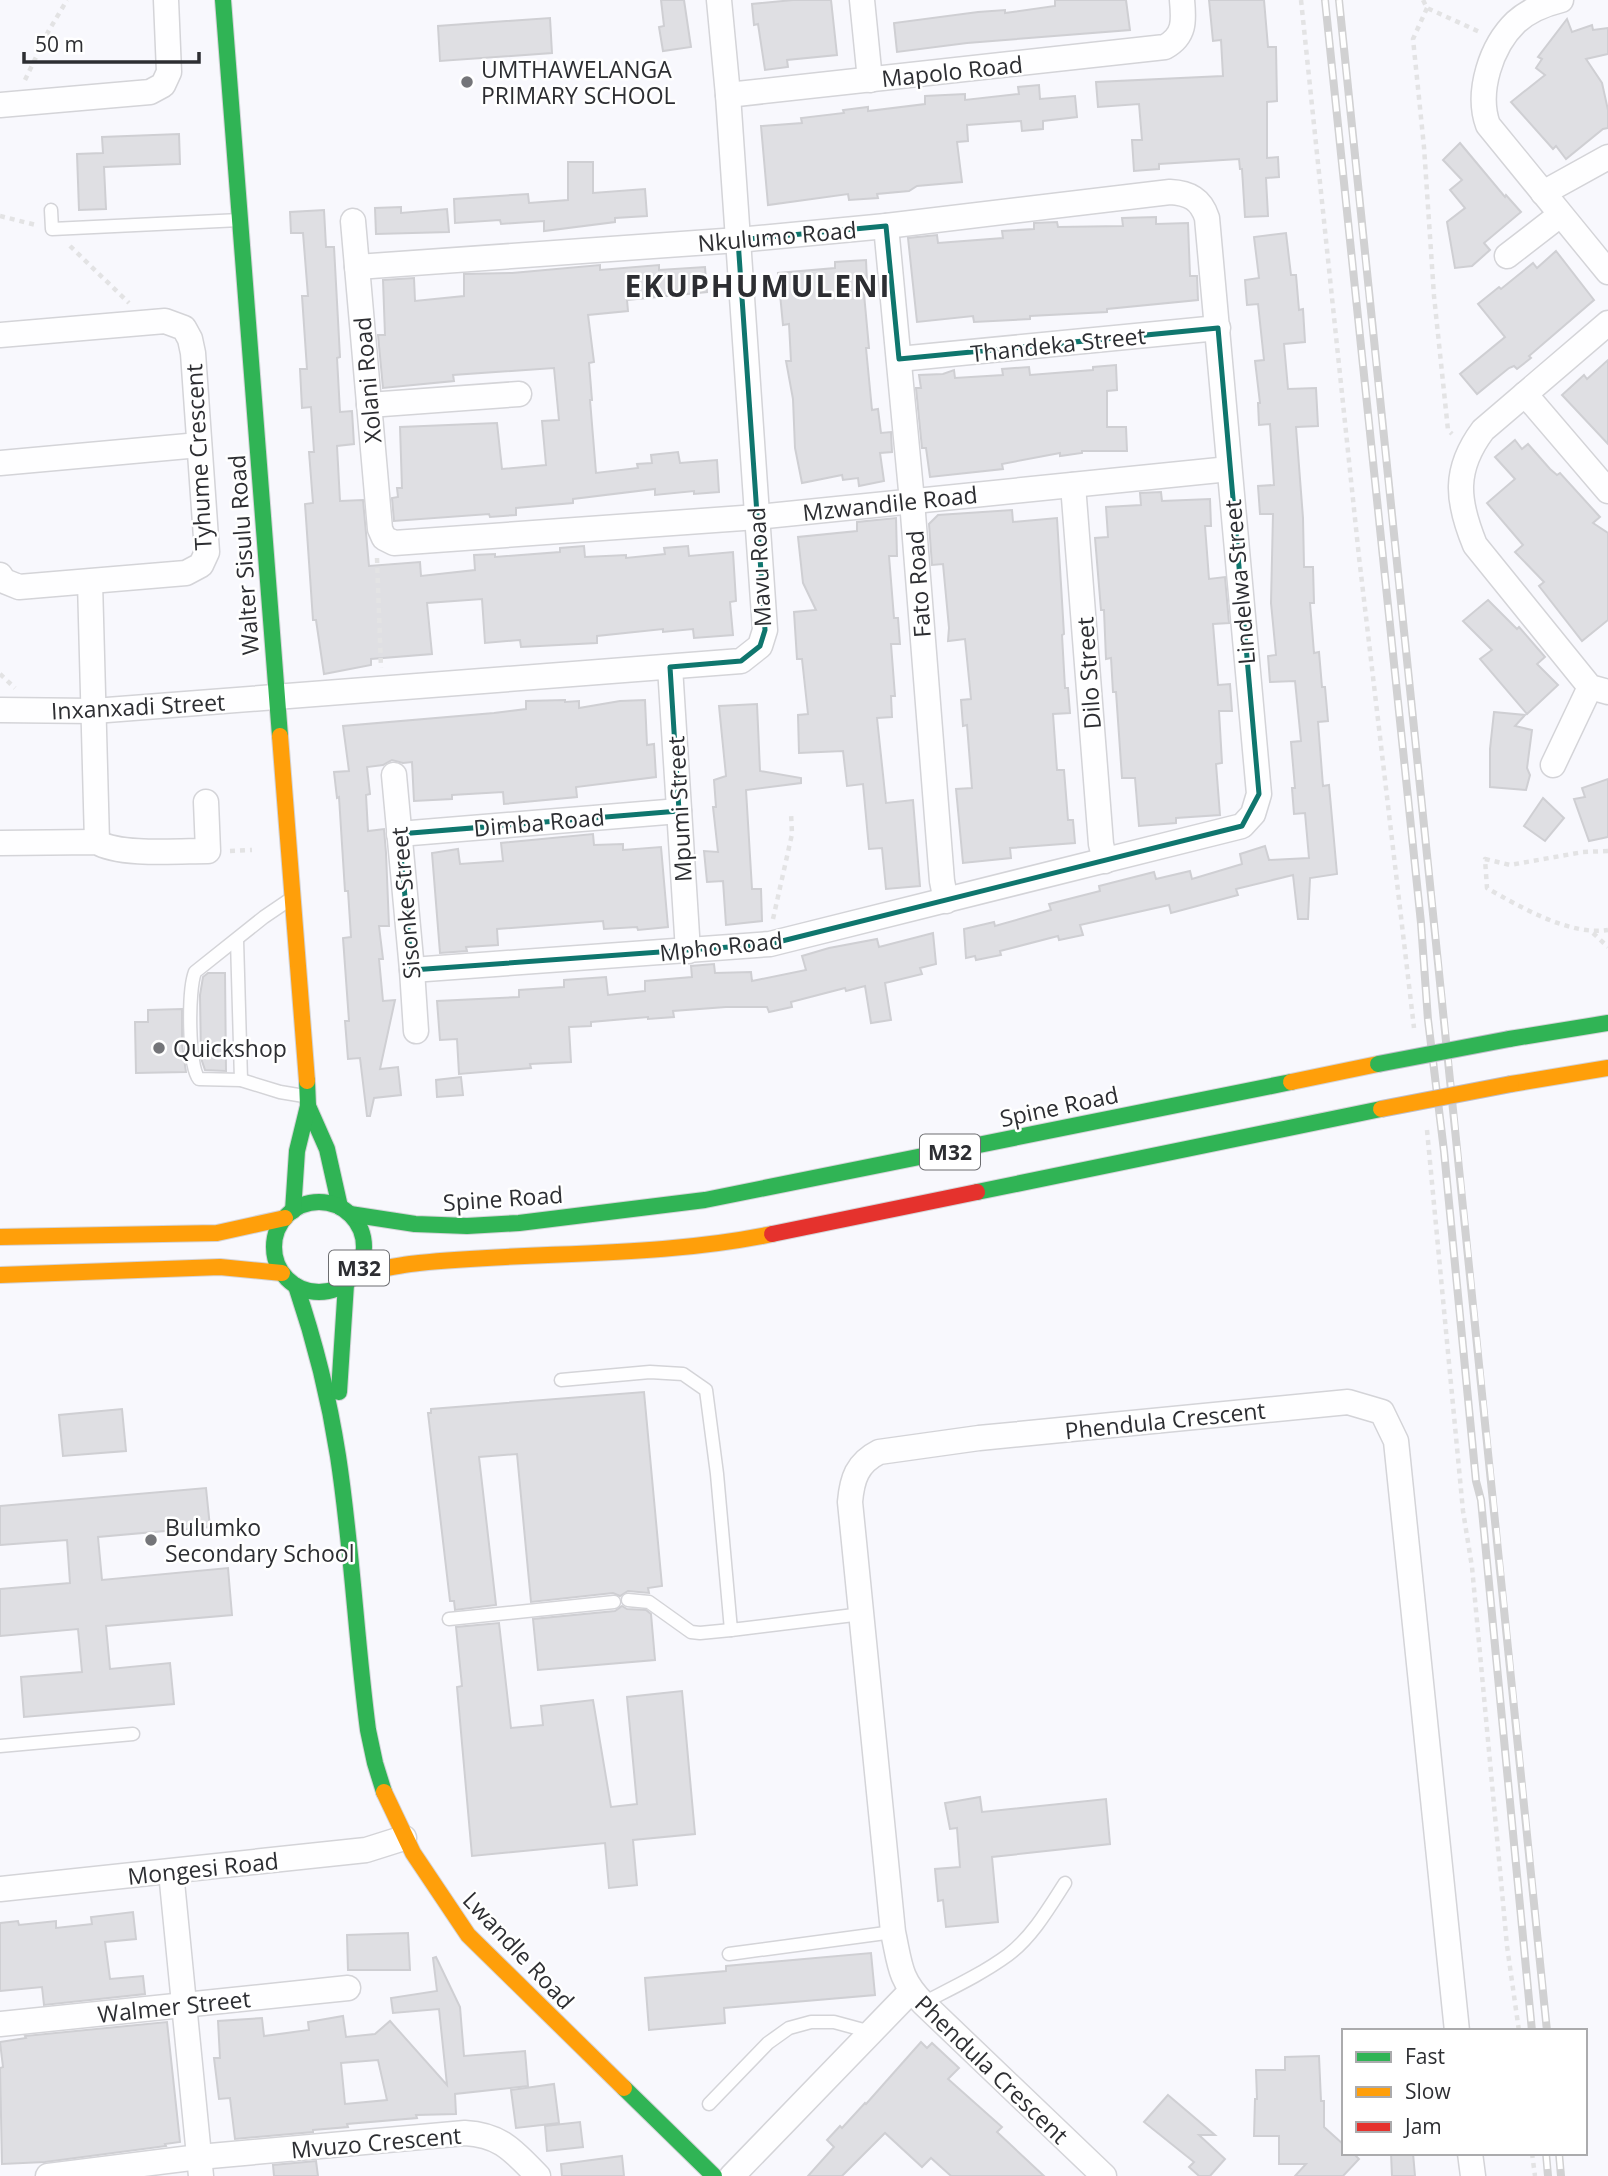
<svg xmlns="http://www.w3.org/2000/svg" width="1608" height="2176" font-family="'Open Sans',sans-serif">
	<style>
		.building { fill: #dfdfe3; stroke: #cfcfd3; stroke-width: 2; fill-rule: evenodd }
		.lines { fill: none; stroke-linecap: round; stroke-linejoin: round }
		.lane-casing { stroke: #d4d4d8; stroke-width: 15 }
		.street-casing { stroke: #d4d4d8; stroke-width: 27 }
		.fast-casing { stroke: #d4d4d8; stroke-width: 18 }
		.slow-casing { stroke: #d4d4d8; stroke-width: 18 }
		.jam-casing { stroke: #d4d4d8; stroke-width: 18 }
		.path { stroke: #e3e3e4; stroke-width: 4.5; stroke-dasharray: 5 5; stroke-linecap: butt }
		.lane { stroke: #fefeff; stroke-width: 12 }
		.street { stroke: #fefeff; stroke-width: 24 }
		.fast { stroke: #30b455; stroke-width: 16 }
		.slow { stroke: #ff9f0a; stroke-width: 16 }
		.jam { stroke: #e5322d; stroke-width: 16 }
		.rail-casing { stroke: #d1d1d2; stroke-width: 8 }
		.rail { stroke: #fff; stroke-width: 5; stroke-dasharray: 16; stroke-linecap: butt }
		.fast-bridge-casing { stroke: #bfbfca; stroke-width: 18; stroke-linecap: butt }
		.slow-bridge-casing { stroke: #bfbfca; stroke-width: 18; stroke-linecap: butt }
		.fast-bridge { stroke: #30b455; stroke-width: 16 }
		.slow-bridge { stroke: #ff9f0a; stroke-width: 16 }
		.marked { fill: none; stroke: #0f766e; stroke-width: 5; stroke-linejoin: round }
		.poi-dot { fill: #747579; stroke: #fff; stroke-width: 2.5 }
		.labels { text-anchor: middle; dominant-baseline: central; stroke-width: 5; stroke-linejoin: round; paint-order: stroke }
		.shield { fill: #fff; stroke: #6c6d70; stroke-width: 2 }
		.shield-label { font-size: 21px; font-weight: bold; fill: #2d2e32 }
		.poi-label { font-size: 23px; fill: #2d2e32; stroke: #fff; text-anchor: start }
		.street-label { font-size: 23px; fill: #2d2e32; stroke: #fff }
		.district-label { font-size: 30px; font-weight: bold; letter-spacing: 2px; fill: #2d2e32; stroke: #fff }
	</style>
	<rect width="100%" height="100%" fill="#f8f8fd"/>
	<!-- building -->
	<g class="building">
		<path d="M661,0H684L691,47L663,51L659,27L664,26Z"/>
		<path d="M793,0H831L837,55L787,60L788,67L765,70L758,24L754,25L752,4Z"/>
		<path d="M1055,0H1126L1130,30L967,43L897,52L894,23L978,12L1005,10V13L1055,6Z"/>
		<path d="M1209,0H1264L1268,47H1276L1277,101L1267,102V158L1278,157L1279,177L1266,178L1268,216L1245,217L1242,169H1240L1239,159L1159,164V169L1134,171L1132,140H1142L1139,104L1098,107L1096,82L1223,76L1221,40L1213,41Z"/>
		<path d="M550,18L552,53L440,61L438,26Z"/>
		<path d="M1567,19L1572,32L1592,25L1593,30L1608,28V54L1586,59L1602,83L1608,110V128L1603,129L1566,159L1556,146L1553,149L1511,102L1545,75L1536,68L1542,59L1538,57Z"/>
		<path d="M1039,85L1040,99L1075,96L1077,117L1043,121V129L1022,131L1021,121L967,125L968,141L957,142L962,182L917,186L909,191L877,194L878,198L849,200L848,194L768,205L761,126L802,123L801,118L844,113L843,110L868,107V111L925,104V96L965,94V100L1019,94L1018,87Z"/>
		<path d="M179,134L180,164L104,167L106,209L79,210L77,154L103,153L102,137Z"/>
		<path d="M1460,143L1505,197L1506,195L1521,212L1484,243L1490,250L1472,266L1455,268L1447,222L1465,208L1450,190L1462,180L1443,160Z"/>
		<path d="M568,162H593V193L645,189L647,216L615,218V222L544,231V221L501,224L500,220L455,223L454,199L528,194L529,203L568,200Z"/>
		<path d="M401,207V213L447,209L449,232L376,234L375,208Z"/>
		<path d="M324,210L326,247H334L340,357L337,358L340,412L352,411L354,444L337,446L340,501L363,500L369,566L420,562L421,576L475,570L474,555L495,554V557L560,552V548L584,546L585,557L626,555V558L665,554L664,548L688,546L689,556L733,552L736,601L730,602L733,635L694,638L693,629L663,632V629L597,636V643L521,647L520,640L485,643L482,599L427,603L432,654L371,659V665L324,674L316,620H313L305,504L313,503L309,452H314L311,407L302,408L300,369H307L302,296H308L303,233H291L290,212Z"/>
		<path d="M1156,217V224L1188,223L1190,276H1197L1198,300L1107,309V312L1030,316V319L974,322L973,316L917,322L908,238L937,235L938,243L1003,238L1002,231L1034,229V223L1057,222L1058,227L1123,226L1122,218Z"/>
		<path d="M1286,233L1291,275H1296L1299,310L1303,309L1305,342L1284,344L1288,389L1316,388L1318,426L1296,427L1303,518L1304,567H1313L1314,603H1310L1314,653L1319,652L1322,687H1325L1328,721L1318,722L1323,786L1329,785L1337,874L1310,878L1308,919H1298L1293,875L1236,889L1238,895L1171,913L1169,905L1080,925L1083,935L1059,940L1058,936L1000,951L1001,955L976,960L975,956L966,958L964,929L994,922L995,926L1051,910L1049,904L1100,891L1099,886L1154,872L1156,879L1190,871L1192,879L1242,864L1240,854L1265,846L1269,860L1309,858L1305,813L1294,814L1292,788H1295L1291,742L1301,741L1295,681L1270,682L1268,656L1276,655L1271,603L1273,514H1260L1258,486L1274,485L1270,424L1259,425L1258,403H1260L1255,361L1264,360L1258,304L1247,305L1245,280L1259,278L1254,237Z"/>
		<path d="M1556,251L1594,300L1529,356L1531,358L1517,369L1514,366L1509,368L1477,394L1460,374L1505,337L1478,304L1499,287L1501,289L1533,263L1537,268Z"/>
		<path d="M866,260L867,282L863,283L869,348H866L872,410L878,409L881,433L891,432L892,452L880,453L884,481L859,486L858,478L843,480L842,475L802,483L795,448L793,399L786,361H791L789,324L783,325L778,273L835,268V262Z"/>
		<path d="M600,265V270L659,265V270L705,267L707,292L627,300L628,311L588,315L594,362L589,363L592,400H590L596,473L638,468L637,464L652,463L651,455L678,452L680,463L717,460L719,492L694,494V491L655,495V489L573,499V503L516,508V515L490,517L489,514L394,521L392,498L398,497L397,488H402L400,427L497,423L502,469L546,465L542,421L559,420L554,368L453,375L454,381L383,388L378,335H385L383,280L414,278L415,301L464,296V274L512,273Z"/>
		<path d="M1608,360V444L1562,395L1584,375L1587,379Z"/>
		<path d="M1116,365L1117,390L1107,391V427H1126L1127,451H1082V453L1060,456V453L1002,464L1003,469L930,477L926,448H922L916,388H921L919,375L943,374L954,370L955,378L1003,375L1002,369L1029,367L1030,375L1093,370V367Z"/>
		<path d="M1515,440L1522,449L1528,444L1550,469L1557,475L1560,473L1600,517L1593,523L1608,533V620L1582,641L1539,586L1544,582L1515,552L1523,545L1487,503L1515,479L1495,457Z"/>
		<path d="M1161,492L1162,501L1210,499L1211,526H1205L1209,579L1225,577L1229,623L1213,624L1218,685L1230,684L1232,711H1219L1222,763L1216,764L1220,815L1176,818V823L1139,826L1135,778H1122L1116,692H1113L1111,658L1106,659L1104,610H1101L1095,538L1108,537L1106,507L1141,505L1140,493Z"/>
		<path d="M1012,510L1013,522L1057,518L1064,634L1062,635L1065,688H1068L1070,713L1053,714L1057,770H1064L1068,820H1073L1075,843L1010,848L1011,858L963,863L956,789L972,788L967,725L963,726L961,700L971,699L965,639L948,641L949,628L943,564L932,565L929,524L938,515Z"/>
		<path d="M896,518L897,556H889L894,618H898L900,644H891L895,696H891L892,717L877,718L886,803L913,800L920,886L886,889L882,848L869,849L863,784L847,786L843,751L799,753L798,715L808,714L802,659H797L794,612L816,610L803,583L798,537L857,531V522Z"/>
		<path d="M1488,600L1517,629L1519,627L1545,657L1537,664L1558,685L1527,714L1480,659L1492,650L1463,621Z"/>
		<path d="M565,700V702L579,701V708L620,701L645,700L647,745L654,744L656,777L576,787L577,797L504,804L503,792L452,795V799L414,801L412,762L403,763L392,760L383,765L367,767L370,794L366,795L368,831L384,829L386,853L389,926H379L383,959H379L383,1001L395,1000L380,1069L398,1067L401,1095L374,1098L370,1116H367L360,1058L348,1059L345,1021H349L343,938L351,937L348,891H345L339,797L337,798L334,772L349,771L343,726L494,713L526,709V701Z"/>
		<path d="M757,704L760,771L801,778V783L746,790L752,889H761L762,921L726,925L723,881L707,882L704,851L718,852L713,807H716L714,780L726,776L719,706Z"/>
		<path d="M1494,712L1525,715L1515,726L1532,730L1527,768L1530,775L1526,790L1490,787V749Z"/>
		<path d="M1608,779V837L1589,841L1574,799L1585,797L1582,788Z"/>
		<path d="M1543,798L1564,818L1545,841L1524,826Z"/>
		<path d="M593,834L594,845L623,844V850L661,847L668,927L638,930L637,927L604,929L603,921L497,929L498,945L466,947L467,951L440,953L432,853L458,849L460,864L503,861L501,843Z"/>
		<path d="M933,933L936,964L920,968L922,974L885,983L891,1020L871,1023L865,986L846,991L845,988L791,1002L792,1007L769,1012L767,1007H726L673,1011L674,1017L648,1019V1017L591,1022V1026L569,1027L571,1062L530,1064L531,1068L459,1074L457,1039L440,1040L437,1001L519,997V990L564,987V980L606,977L608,995L645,991V981L692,977L691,966L714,964L715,973L751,972L752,981L806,970L802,956L829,948L877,939L879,947Z"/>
		<path d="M208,973H225L226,1071L205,1070L201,1058L200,995L203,977Z"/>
		<path d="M182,1009V1045L186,1072L136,1073L135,1022H148V1010Z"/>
		<path d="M461,1077L463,1095L437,1097L436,1080Z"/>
		<path d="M644,1392L662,1586L648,1588L649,1593L628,1591L620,1596L613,1593L531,1602L517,1454L479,1457L496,1605L455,1610L454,1601H450L428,1413H431V1409Z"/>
		<path d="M122,1409L126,1451L63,1456L59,1415Z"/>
		<path d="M206,1488L210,1527L98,1537L102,1580L228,1568L232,1615L106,1626L110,1669L170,1663L174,1704L24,1717L21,1677L82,1672L78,1629L0,1636V1589L70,1583L67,1540L0,1545V1506Z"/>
		<path d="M622,1606L627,1609L646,1610L651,1614L655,1660L538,1670L533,1619L615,1611Z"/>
		<path d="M499,1623L511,1728L543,1725L541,1706L593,1700L611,1807L637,1804L627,1697L682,1691L695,1834L633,1840L637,1885L609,1888L605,1843L472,1856L457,1687L462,1686L456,1627Z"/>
		<path d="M980,1797L982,1812L1106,1799L1110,1844L992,1857L998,1922L946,1927L943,1900L938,1901L935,1869L960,1867L957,1828L950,1829L945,1803Z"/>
		<path d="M133,1912L136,1939L105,1942L110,1979L143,1976L145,1994L44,2005L42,1987L0,1991V1923L18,1921L19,1925L56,1921V1928L92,1924L91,1917Z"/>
		<path d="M408,1933L410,1970H348L347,1935Z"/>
		<path d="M871,1953L875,1995L724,2008L725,2023L649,2030L645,1978L726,1971V1966Z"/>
		<path d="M436,1957L460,2007L464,2056L525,2051L528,2086L455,2094L456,2114L416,2115L417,2118L347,2124L348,2127L313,2130V2132L235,2139L230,2098L219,2099L214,2058H220L218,2021L262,2018L264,2036L309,2030L308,2022L343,2016L346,2037L375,2034L390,2021L447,2085L439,2009L393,2013L391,1998L437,1991L433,1958ZM378,2060L387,2100L345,2104L341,2063Z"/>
		<path d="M167,2022L180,2142L165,2144L166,2146L45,2162L2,2164L0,2068L3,2067L0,2042L26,2038L25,2036Z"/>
		<path d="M921,2042L927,2048L932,2043L959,2068L948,2079L1002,2127L997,2132L1044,2176H951L931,2158L922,2167L885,2133L842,2176H808L834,2147L827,2140L840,2126L842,2128L865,2103L866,2104Z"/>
		<path d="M1319,2056L1321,2101H1324V2127L1344,2145V2153H1353L1359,2159L1343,2176H1295L1306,2164H1279V2136H1254L1255,2099H1257L1256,2070H1285V2057Z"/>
		<path d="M554,2084L559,2123L516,2128L511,2090Z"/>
		<path d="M1168,2095L1215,2135H1199L1225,2159L1210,2176H1199L1189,2167L1194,2162L1144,2122Z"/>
		<path d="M580,2122L583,2147L547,2151L545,2126Z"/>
		<path d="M1391,2153H1413L1415,2176H1392Z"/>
		<path d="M622,2156L624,2176H562L561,2164Z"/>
		<path d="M316,2161L318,2176H274L273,2165Z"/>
	</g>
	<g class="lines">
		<!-- lane casing -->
		<g class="lane-casing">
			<g id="lane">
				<path d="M51,210L52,229L240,220"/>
				<path d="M289,900L264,917L195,972C188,990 188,1066 199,1079L241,1080L280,1092L304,1096"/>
				<path d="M237,940L241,1080"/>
				<path d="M561,1380L650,1372L683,1374L706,1390L717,1474L731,1630L862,1614"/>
				<path d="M628,1600L649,1602L691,1632L700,1633L731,1630"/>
				<path d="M449,1619L614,1602"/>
				<path d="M0,1746L133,1734"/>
				<path d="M729,1954L893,1932"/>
				<path d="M923,2003C952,1988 982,1974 1008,1955C1032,1937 1049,1908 1065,1883"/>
				<path d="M709,2104L768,2043L789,2028L811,2022H834L871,2032"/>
			</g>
		</g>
		<!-- street casing -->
		<g class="street-casing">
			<g id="street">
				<path d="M862,0L870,80"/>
				<path d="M1561,0C1545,4 1529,10 1516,22C1491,46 1476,92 1488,125L1608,272"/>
				<path d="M728,95L1165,47C1185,36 1184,21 1182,0"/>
				<path d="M0,105L150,92L163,85L169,72L166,0"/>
				<path d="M1543,193L1608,157"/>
				<path d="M353,221L380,529L384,538L394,543L757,517L1229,469"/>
				<path d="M886,226L912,501L942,881L946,901"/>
				<path d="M1507,256L1560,215"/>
				<path d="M357,267L738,240L886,226L1170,192C1189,193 1201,199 1207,218L1259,794L1253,814L1242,826L770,944L412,970"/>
				<path d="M1608,323L1483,430C1453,470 1457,501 1475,545L1590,687L1608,692"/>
				<path d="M0,335L165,321L184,328L190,339L193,353L207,552L201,565L186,573L19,587L4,581L0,575"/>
				<path d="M899,359L1218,328"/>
				<path d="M1525,394L1608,491"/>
				<path d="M369,405L519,394"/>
				<path d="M0,463L199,445"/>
				<path d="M1073,485L1101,844L1105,861"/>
				<path d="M90,582L97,842"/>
				<path d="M670,667L688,951"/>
				<path d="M0,710L94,711L741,661L760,646L765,630L728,95L719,0"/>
				<path d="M1553,765L1590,687"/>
				<path d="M394,775L412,970L416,1031"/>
				<path d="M399,834L679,811"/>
				<path d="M0,843L97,842C119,856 180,851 208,851L206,802"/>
				<path d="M171,1872L201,2176"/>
				<path d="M0,1889L366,1850L404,1838"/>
				<path d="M0,2024L348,1988"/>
				<path d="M1470,2153L1473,2176"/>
				<path d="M48,2176L199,2157L465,2133C502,2135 514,2152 538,2176"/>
				<path d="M732,2176L911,1991"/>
				<path d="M1104,2176L923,2003C899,1979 900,1964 893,1932L850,1502C852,1479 857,1463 879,1452L979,1438L1348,1402L1382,1412L1396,1441L1457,2031"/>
			</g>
		</g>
		<!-- fast casing -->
		<g class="fast-casing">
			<g id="fast">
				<path d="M223,0L280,736"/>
				<path d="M1509,1039L1608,1023"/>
				<path d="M308,1106L327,1149L340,1207"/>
				<path d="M977,1192L1381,1109"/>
				<circle cx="319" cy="1247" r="45"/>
				<path d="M293,1211L297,1151L308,1106L307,1081"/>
				<path d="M350,1214L415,1224L467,1226L519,1223L705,1200L1291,1082"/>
				<path d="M296,1286C315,1342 329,1398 338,1456C352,1547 356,1639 368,1730L375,1763L384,1792"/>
				<path d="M339,1392L346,1284"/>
				<path d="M624,2088L714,2176"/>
			</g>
		</g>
		<!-- slow casing -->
		<g class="slow-casing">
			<g id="slow">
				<path d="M280,736L307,1081"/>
				<path d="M1291,1082L1378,1064"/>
				<path d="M1511,1084L1608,1068"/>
				<path d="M0,1237L217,1233L285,1218"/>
				<path d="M356,1274C377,1270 398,1265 419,1263C537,1251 656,1258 772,1234"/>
				<path d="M0,1275L220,1267L282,1273"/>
				<path d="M384,1792L413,1853L468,1935L624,2088"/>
			</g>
		</g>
		<!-- jam casing -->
		<g class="jam-casing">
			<path id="jam" d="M772,1234L977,1192"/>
		</g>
		<!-- path -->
		<g class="path">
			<path d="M1301,0L1359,557L1414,1028"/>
			<path d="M1423,0L1427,8L1482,33"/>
			<path d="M1427,8L1413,39L1424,147L1434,296L1448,430L1452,434"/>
			<path d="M25,80L48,32L67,0"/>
			<path d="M0,216L36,225"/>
			<path d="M70,246L129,303"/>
			<path d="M377,558L381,668"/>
			<path d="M0,674L15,688"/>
			<path d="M230,851L252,850"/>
			<path d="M1608,851L1583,852L1510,865L1485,859L1487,888C1520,907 1570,936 1608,930"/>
			<path d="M773,919L792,834L791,813"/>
			<path d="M1593,933L1608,947"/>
			<path d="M1427,1130L1463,1511L1472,1567L1507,1946L1519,2031"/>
			<path d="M1532,2153L1535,2176"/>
		</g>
		<!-- lane -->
		<use href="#lane" class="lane"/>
		<!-- street -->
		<use href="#street" class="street"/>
		<!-- fast -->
		<use href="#fast" class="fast"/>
		<!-- slow -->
		<use href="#slow" class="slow"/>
		<!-- jam -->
		<use href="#jam" class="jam"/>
		<!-- rail casing -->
		<g class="rail-casing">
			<g id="rail">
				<path d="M1325,0L1421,923L1428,1020L1444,1151L1476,1481L1481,1500L1532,2031"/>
				<path d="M1339,0C1408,677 1480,1354 1547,2031"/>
				<path d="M1546,2153L1548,2176"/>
				<path d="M1559,2153L1561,2176"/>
			</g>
		</g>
		<!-- rail -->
		<use href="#rail" class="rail"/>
		<!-- fast-bridge casing -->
		<g class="fast-bridge-casing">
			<path id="fast-bridge" d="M1378,1064L1509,1039"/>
		</g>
		<!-- slow-bridge casing -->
		<g class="slow-bridge-casing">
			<path id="slow-bridge" d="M1381,1109L1511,1084"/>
		</g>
		<!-- fast-bridge -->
		<use href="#fast-bridge" class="fast-bridge"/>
		<!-- slow-bridge -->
		<use href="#slow-bridge" class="slow-bridge"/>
	</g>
	<!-- marked area -->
	<path class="marked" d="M886,226L899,359L1218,328L1259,794L1242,826L770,944L412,970L399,834L679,811L670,667L741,661L760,646L765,630L738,240Z"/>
	<!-- markers -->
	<g class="poi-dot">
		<circle cx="467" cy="82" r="7"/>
		<circle cx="159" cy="1048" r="7"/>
		<circle cx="151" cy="1540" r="7"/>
	</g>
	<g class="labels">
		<!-- shield labels -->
		<g class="shield">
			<rect x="920" y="1134.5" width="60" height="35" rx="5"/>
			<rect x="329" y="1250.5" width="60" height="35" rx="5"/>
		</g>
		<g class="shield-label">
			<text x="950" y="1152">M32</text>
			<text x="359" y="1268">M32</text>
		</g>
		<!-- poi labels -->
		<g class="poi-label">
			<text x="481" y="69">UMTHAWELANGA<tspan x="481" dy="26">PRIMARY SCHOOL</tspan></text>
			<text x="173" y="1048">Quickshop</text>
			<text x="165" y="1527">Bulumko<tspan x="165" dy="26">Secondary School</tspan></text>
		</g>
		<!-- street labels -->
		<g class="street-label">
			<text transform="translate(952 71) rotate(-6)">Mapolo Road</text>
			<text transform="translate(777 236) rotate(-5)">Nkulumo Road</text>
			<text transform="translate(1058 344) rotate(-6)">Thandeka Street</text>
			<text transform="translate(367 380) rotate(-95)">Xolani Road</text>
			<text transform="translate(198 457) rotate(-93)">Tyhume Crescent</text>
			<text transform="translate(890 503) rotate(-6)">Mzwandile Road</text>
			<text transform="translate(243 555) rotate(-94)">Walter Sisulu Road</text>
			<text transform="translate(759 567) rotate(-93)">Mavu Road</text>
			<text transform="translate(1239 582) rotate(-95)">Lindelwa Street</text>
			<text transform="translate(918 584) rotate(-94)">Fato Road</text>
			<text transform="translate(1088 673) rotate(-94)">Dilo Street</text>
			<text transform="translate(138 706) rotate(-3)">Inxanxadi Street</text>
			<text transform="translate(679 809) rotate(-93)">Mpumi Street</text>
			<text transform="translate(539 822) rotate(-5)">Dimba Road</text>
			<text transform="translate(405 903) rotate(-95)">Sisonke Street</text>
			<text transform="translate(721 946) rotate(-6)">Mpho Road</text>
			<text transform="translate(1059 1106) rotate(-12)">Spine Road</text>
			<text transform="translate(503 1198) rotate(-4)">Spine Road</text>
			<text transform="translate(1165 1420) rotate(-6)">Phendula Crescent</text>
			<text transform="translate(203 1868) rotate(-6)">Mongesi Road</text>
			<text transform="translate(519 1950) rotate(47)">Lwandle Road</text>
			<text transform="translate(174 2006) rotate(-6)">Walmer Street</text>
			<text transform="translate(992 2069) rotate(44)">Phendula Crescent</text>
			<text transform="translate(376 2142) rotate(-5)">Mvuzo Crescent</text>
		</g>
		<!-- district labels -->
		<g class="district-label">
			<text x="758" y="285">EKUPHUMULENI</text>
		</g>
	</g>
	<!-- legend -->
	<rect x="1342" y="2029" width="245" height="126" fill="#ffffff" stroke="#ababad" stroke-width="2"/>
	<rect x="1356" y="2052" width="35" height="10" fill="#30b455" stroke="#ababad" stroke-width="2"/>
	<text x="1405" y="2064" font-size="21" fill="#2d2e32">Fast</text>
	<rect x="1356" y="2087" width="35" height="10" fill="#ff9f0a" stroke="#ababad" stroke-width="2"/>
	<text x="1405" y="2099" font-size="21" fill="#2d2e32">Slow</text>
	<rect x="1356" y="2122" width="35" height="10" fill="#e5322d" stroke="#ababad" stroke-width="2"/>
	<text x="1405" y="2134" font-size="21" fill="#2d2e32">Jam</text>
	<!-- scale -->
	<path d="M24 52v10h175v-10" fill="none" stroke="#2d2e32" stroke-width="3.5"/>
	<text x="35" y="52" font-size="21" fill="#2d2e32" stroke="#ffffff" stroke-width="5" paint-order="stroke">50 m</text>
</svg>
